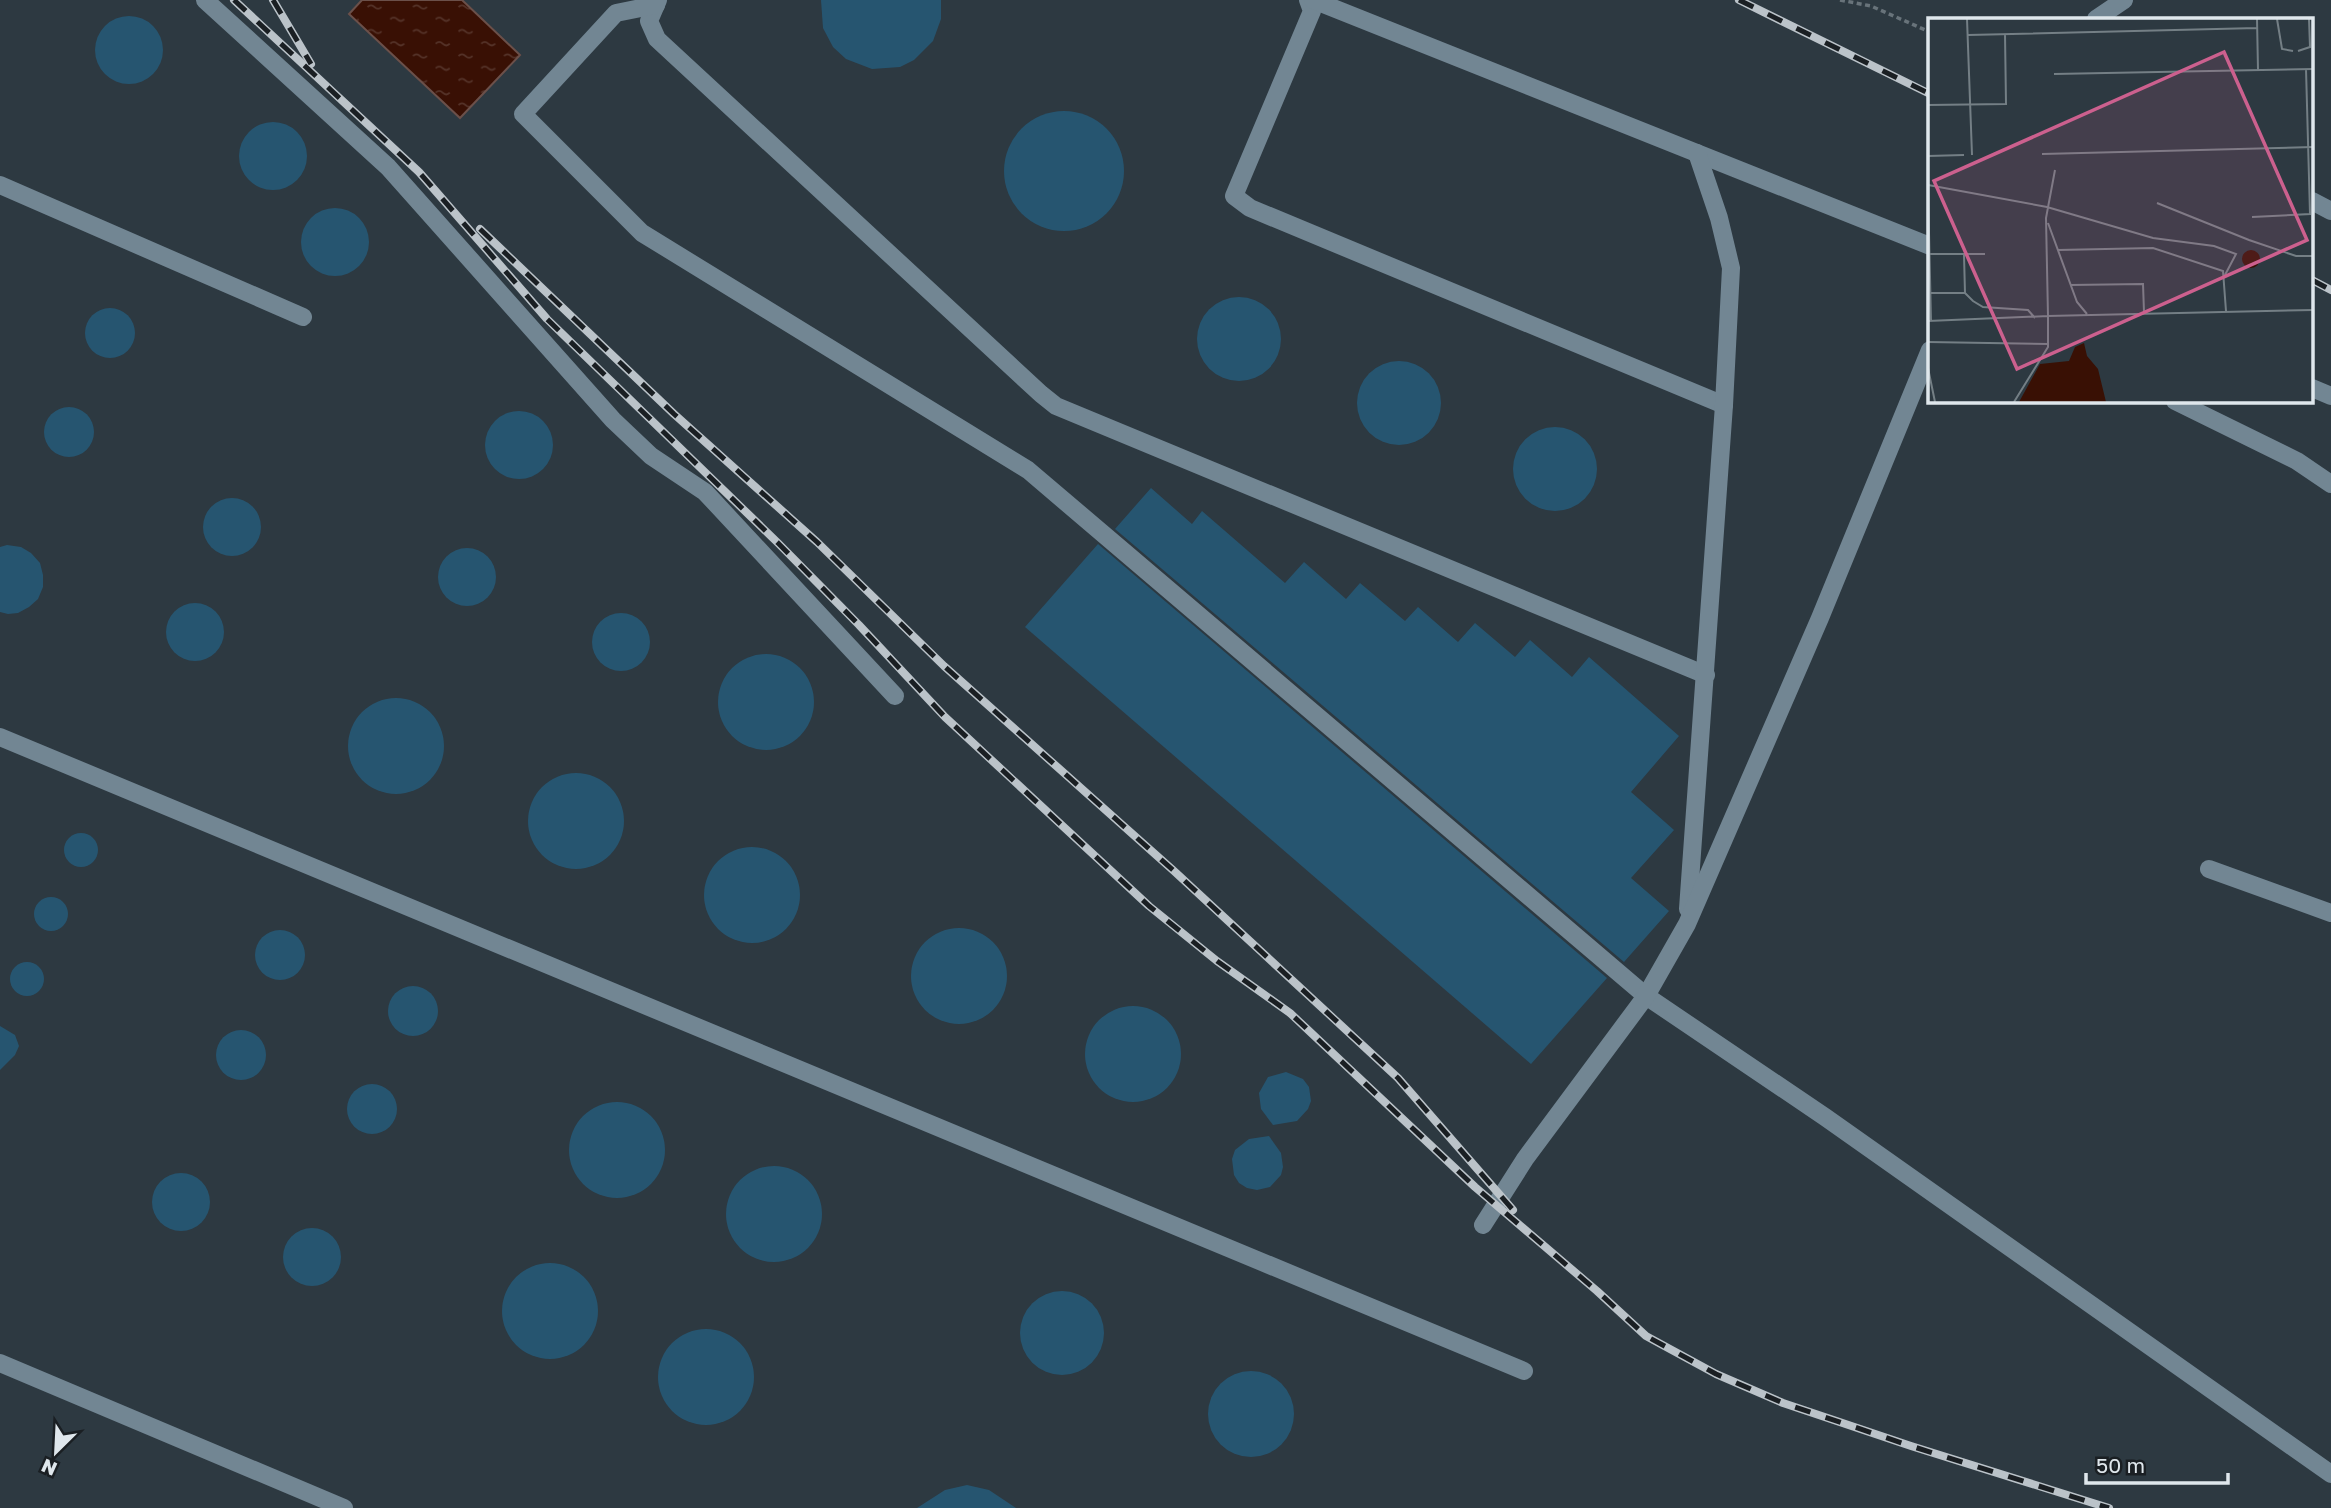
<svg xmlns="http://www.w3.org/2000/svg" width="2331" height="1508" font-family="'Golos Text',sans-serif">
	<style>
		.water { fill: url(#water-ripples); stroke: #6b504a; stroke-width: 2 }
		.building { fill: #265570 }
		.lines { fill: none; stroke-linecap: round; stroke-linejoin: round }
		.path { stroke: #68737a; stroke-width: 3.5; stroke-dasharray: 5 3.5; stroke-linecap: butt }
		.minor { stroke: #728693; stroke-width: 18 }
		.rail-casing { stroke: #bbc3c9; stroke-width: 8 }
		.rail { stroke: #1a1f23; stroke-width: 5; stroke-dasharray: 16; stroke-linecap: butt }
		.inset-road { fill: none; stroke: #747f85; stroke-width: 2 }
		.view { fill: #cc608e; fill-opacity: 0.15; stroke: #cc608e; stroke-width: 3.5 }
		.inset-edge { fill: none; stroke: #dfe7ec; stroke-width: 3.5 }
	</style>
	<defs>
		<pattern id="water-ripples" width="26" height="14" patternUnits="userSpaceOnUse" patternTransform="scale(1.75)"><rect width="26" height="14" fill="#391004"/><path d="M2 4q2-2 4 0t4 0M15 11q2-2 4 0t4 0" fill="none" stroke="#553329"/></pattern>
	</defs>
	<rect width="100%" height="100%" fill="#2d3941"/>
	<!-- water -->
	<path class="water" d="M362,0H462L520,55L460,118L349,14Z"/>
	<!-- building -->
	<g class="building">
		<path d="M821,0H941V19L933,41L914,60L900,67L872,69L846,59L833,47L823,28Z"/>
		<circle cx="129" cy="50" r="34"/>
		<circle cx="1064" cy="171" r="60"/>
		<circle cx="273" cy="156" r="34"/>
		<circle cx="335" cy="242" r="34"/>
		<circle cx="1239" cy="339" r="42"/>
		<circle cx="110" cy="333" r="25"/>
		<circle cx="1399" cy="403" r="42"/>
		<circle cx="69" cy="432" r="25"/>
		<circle cx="519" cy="445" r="34"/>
		<circle cx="1555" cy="469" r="42"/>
		<path d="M1151,488L1192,524L1202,511L1285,583L1304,562L1346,599L1360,583L1405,621L1418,607L1458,642L1475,623L1515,657L1530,640L1572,677L1589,657L1679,736L1631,792L1674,830L1631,878L1669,911L1624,962L1115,529Z"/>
		<circle cx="232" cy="527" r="29"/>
		<path d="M1098,544L1607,978L1531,1064L1025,627Z"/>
		<path d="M7,545L21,547L31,553L40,563L43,575V587L38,599L29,607L18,613L8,614L0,612V547Z"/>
		<circle cx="467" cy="577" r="29"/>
		<circle cx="195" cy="632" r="29"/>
		<circle cx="621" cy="642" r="29"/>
		<circle cx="766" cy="702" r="48"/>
		<circle cx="396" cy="746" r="48"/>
		<circle cx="576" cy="821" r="48"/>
		<circle cx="81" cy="850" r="17"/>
		<circle cx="752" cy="895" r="48"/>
		<circle cx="51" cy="914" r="17"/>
		<circle cx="959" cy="976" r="48"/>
		<circle cx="280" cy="955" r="25"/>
		<circle cx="27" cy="979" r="17"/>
		<circle cx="413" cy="1011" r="25"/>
		<circle cx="1133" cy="1054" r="48"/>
		<path d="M0,1026L15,1035L19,1046L15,1055L0,1070Z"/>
		<circle cx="241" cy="1055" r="25"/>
		<path d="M1286,1072L1303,1079L1309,1087L1311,1101L1308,1109L1297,1121L1273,1125L1261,1109L1259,1093L1268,1077Z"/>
		<circle cx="372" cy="1109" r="25"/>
		<circle cx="617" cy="1150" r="48"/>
		<path d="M1269,1136L1281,1153L1283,1167L1281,1175L1270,1187L1257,1190L1247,1188L1239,1183L1234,1175L1232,1159L1235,1150L1249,1139Z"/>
		<circle cx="774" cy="1214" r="48"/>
		<circle cx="181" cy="1202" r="29"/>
		<circle cx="312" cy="1257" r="29"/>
		<circle cx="550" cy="1311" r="48"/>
		<circle cx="1062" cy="1333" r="42"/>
		<circle cx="706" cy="1377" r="48"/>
		<circle cx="1251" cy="1414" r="43"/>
		<path d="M967,1485L989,1490L1016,1508H917L945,1490Z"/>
	</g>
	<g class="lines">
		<!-- path -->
		<path class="path" d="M1840,0L1871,6L1930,32"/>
		<!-- minor -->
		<g class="minor">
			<path d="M205,0L388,167L613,420L651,456L705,492L895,696"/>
			<path d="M658,0L649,21L657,39L1041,394L1056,406L1706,675"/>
			<path d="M1308,0L1312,11L1234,196L1250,208L1724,405"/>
			<path d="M1313,0L1930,246"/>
			<path d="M656,5L616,13L523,114L642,233L1028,470L1646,996L1825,1117L2331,1474"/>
			<path d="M2096,19L2124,0"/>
			<path d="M0,185L303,317"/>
			<path d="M2312,201L2331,211"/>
			<path d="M2312,388L2331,396"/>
			<path d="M2175,401L2297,461L2331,484"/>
			<path d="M0,737L1524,1371"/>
			<path d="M2209,869L2331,913"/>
			<path d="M1688,909L1724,405L1731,268L1719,218L1697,153"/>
			<path d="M1483,1225L1525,1159L1646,996L1687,924L1820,618L1930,350"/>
			<path d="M0,1363L344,1508"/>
		</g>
		<!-- rail casing -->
		<g class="rail-casing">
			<g id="rail">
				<path d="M234,0L419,172L547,319L778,543L859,625L945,717L1149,906L1217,961L1290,1013L1475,1187L1597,1291L1646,1336L1716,1374L1783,1403L1911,1446L2109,1508"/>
				<path d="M273,0L311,64"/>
				<path d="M1739,0L1930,94"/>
				<path d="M480,229L674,414L817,542L944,666L1174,871L1398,1078L1513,1210"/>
				<path d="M2312,280L2331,290"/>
			</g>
		</g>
		<!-- rail -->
		<use href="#rail" class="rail"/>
	</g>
	<!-- overview -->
	<g transform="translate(1928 18)">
		<rect width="385" height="385" fill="#2d3941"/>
		<path d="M314 241a9 9 0 1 1 18 0a9 9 0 1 1-18 0ZM156,325L159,338L170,351L178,384H91L112,346L141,343L147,329Z" fill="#391004"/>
		<path class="inset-road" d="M39,1L44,137M329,1L330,52M349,1L354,31L365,33M40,17L329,10M370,33L382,29L381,1M126,56L385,51M0,87L78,86L77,16M114,136L385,129M0,138L36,137M127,152L118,200L120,298L385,292M0,167L119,189L225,220L286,228L308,236L297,257M0,170L3,303M229,185L321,222L368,238H385M324,199L382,196L378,51M120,205L149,284L159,296M130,232L225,230L295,253L298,293M1,236H57M36,237L37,275L45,283L55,289L100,292L107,300M142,267L215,266L216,294M2,275H37M0,303L120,298V329L86,384M0,324L121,326M0,350L7,384"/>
		<path class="view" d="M296,34L379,222L89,351L6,163Z"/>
		<rect width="385" height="385" class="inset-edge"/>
	</g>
	<!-- north arrow -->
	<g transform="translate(56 1452) rotate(204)" stroke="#1a1f23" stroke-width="5" paint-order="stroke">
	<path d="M0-5L12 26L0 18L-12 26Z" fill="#dfe7ec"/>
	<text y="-10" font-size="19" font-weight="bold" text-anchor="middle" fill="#dfe7ec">N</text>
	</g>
	<!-- scale -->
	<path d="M2086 1473v10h142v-10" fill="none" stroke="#dfe7ec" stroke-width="3.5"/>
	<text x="2096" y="1473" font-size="21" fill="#dfe7ec" stroke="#1a1f23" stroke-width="5" paint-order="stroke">50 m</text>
</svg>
